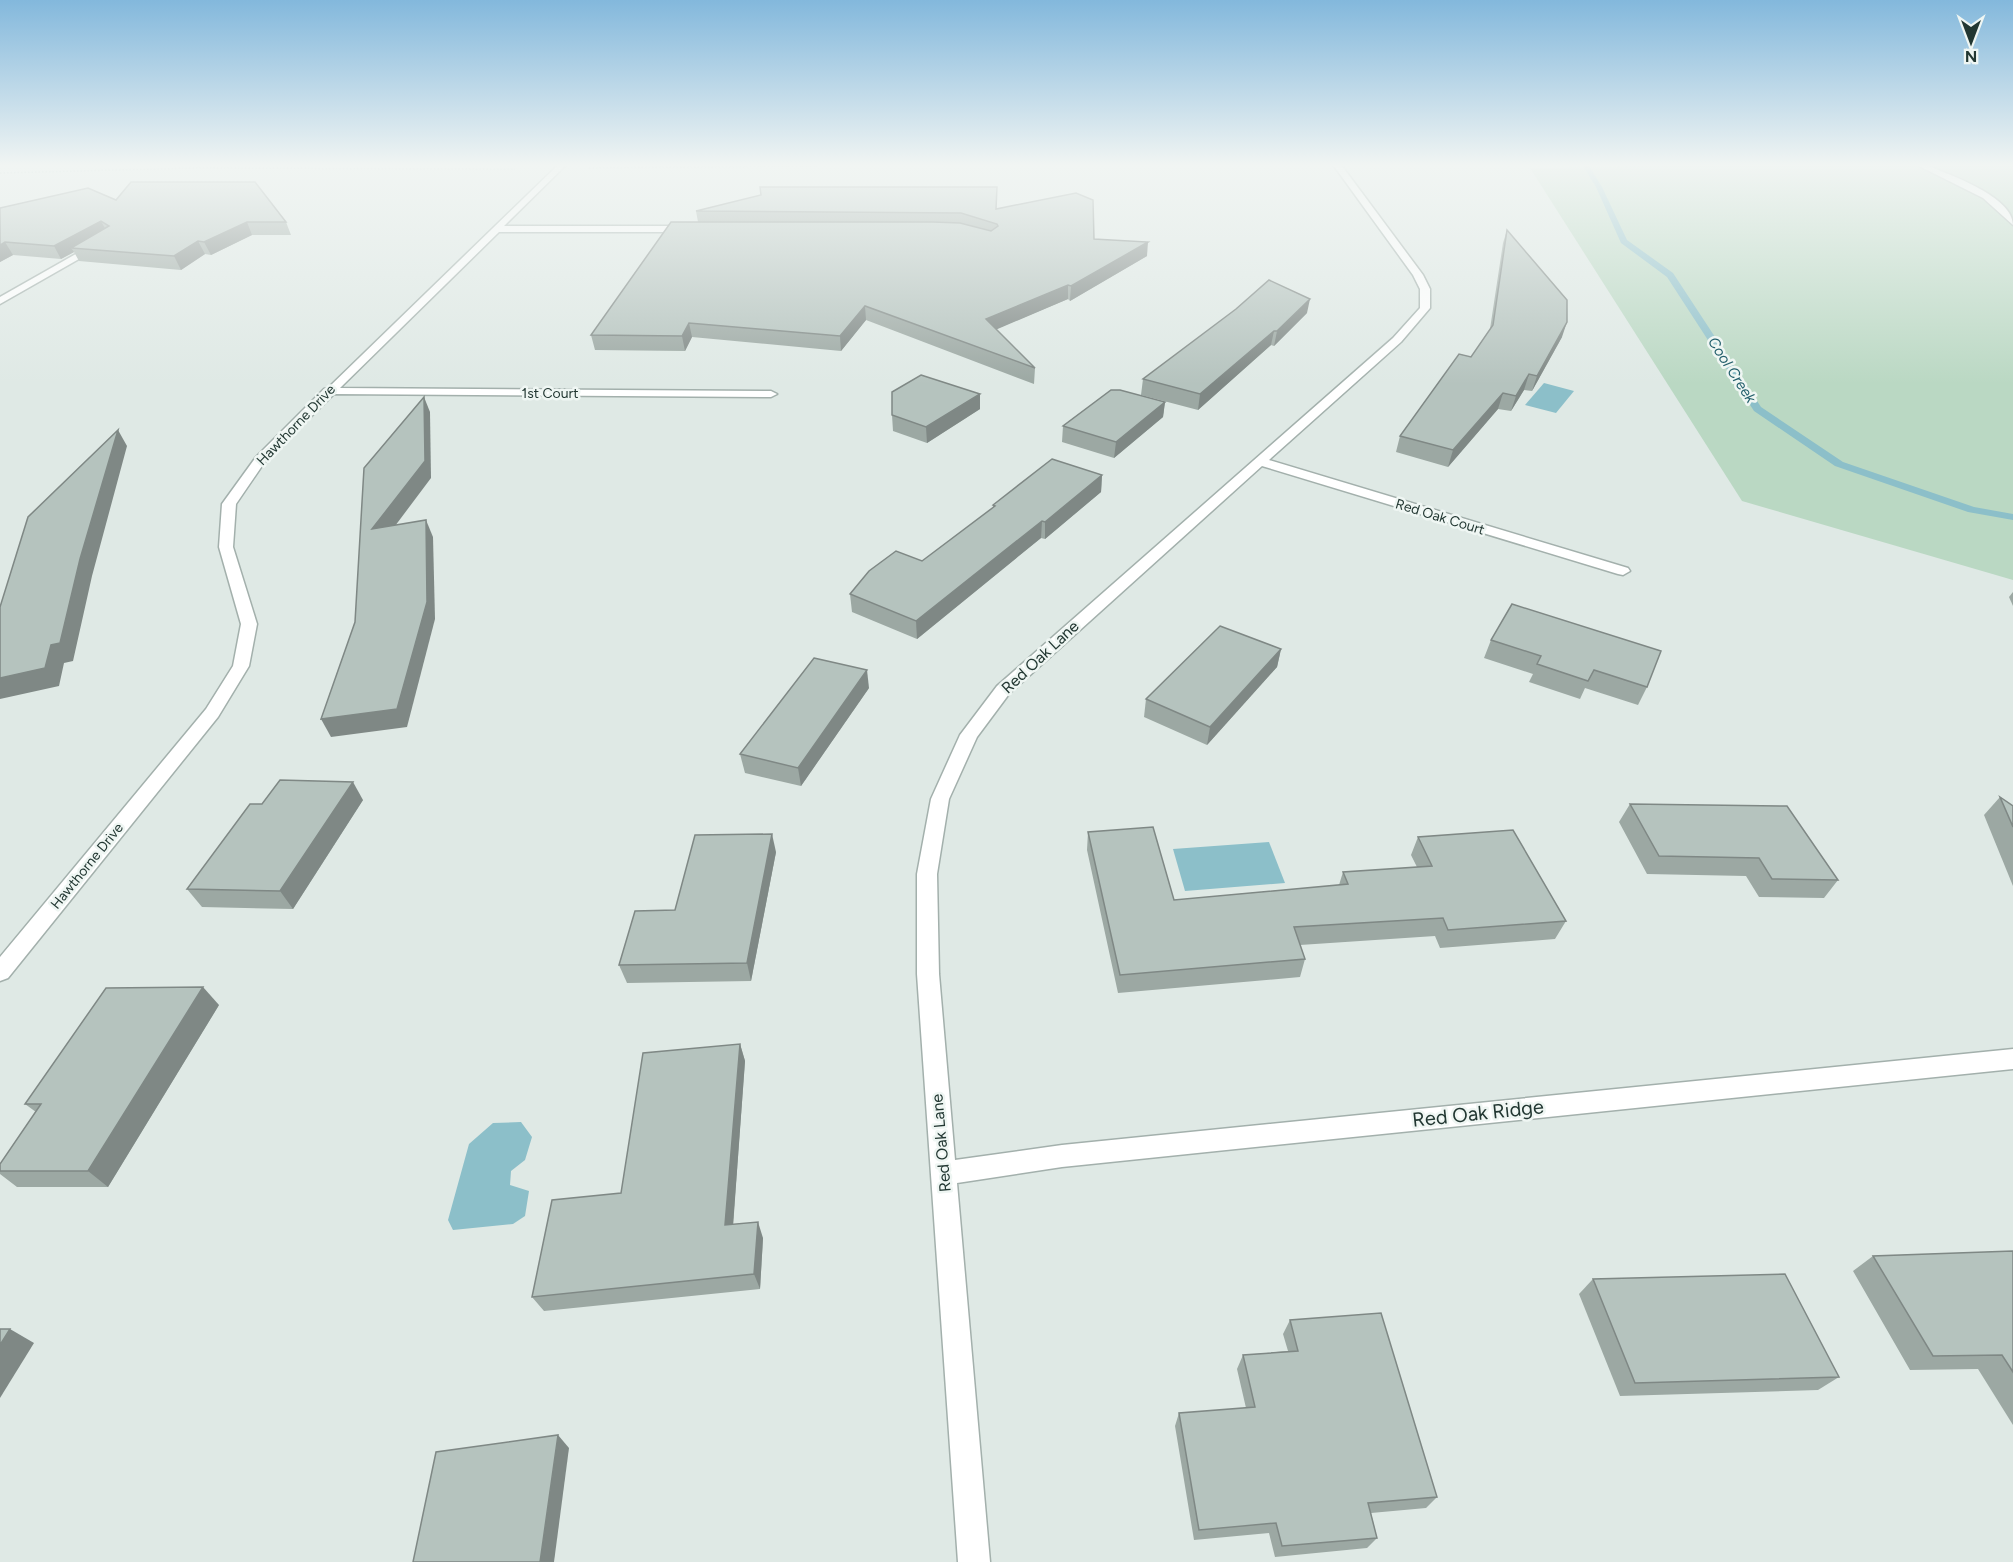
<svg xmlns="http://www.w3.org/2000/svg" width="2013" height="1562" font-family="Figtree,sans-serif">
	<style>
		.green { fill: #bad8c3 }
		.water { fill: #8cbfc9 }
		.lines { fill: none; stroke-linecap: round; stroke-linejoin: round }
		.stream { fill: #8cbfc9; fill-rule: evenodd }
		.minor-casing { stroke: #a3b0ac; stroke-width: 3 }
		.path { stroke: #83a99e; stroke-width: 1.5; stroke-dasharray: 1.5 2; stroke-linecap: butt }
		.minor { fill: #fff; fill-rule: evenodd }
		.wall { fill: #9ca8a3 }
		.shaded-wall { fill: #7f8885 }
		.building { fill: #b5c3be; stroke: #7f8885; stroke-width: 1.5 }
		.labels { text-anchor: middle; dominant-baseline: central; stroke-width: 5; stroke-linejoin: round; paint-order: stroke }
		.far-street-label { font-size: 14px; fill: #223732; stroke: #eff6f3 }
		.far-water-label { font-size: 15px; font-style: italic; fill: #235f6c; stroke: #eff6f3 }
		.street-label { font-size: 16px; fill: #223732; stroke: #eff6f3 }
		.near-street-label { font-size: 20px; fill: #223732; stroke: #eff6f3 }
	</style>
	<rect width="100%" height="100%" fill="#dfe9e5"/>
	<!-- green -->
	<path class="green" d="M1685,166H2013V580L1742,501L1530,168Z"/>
	<!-- water -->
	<g class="water">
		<path d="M1544,383L1574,391L1556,413L1525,405Z"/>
		<path d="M1269,842L1285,883L1185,891L1173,849Z"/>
		<path d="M521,1122L532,1137L525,1160L511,1171L510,1185L529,1191L525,1216L513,1224L453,1230L448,1220L469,1144L493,1123Z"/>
	</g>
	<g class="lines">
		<!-- stream -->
		<path class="stream" d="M1583,166H1589L1602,187L1627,240L1673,273L1761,407L1843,462L1974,507L2013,514V520L1968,512L1835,466L1754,411L1667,277L1621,243L1596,187Z"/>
		<!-- minor casing -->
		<g class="minor-casing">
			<g id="minor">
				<path d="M557,166H565L504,226H689L693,229L689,232H499L340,388L771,391L777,394L771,397L334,394L264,463L236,504L233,547L257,624L249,666L218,717L8,978L0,981V957L206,709L233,666L241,624L219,547L222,504L256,457L324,389L328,388Z"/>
				<path d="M1334,166H1342L1423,275L1430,289V308L1401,342L1269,460L1628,568L1630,571L1623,575L1618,574L1262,466L1009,694L977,737L949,799L937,874L939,974L955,1160L1062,1145L2013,1049V1069L1062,1167L957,1183L990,1562H958L917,974V874L931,799L960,735L997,686L1393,338L1420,308V289L1413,275Z"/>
				<path d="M1919,166H1928C1951,175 2013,197 2013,225L1983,198Z"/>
				<path d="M97,242L100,243V247L0,304V297Z"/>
			</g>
		</g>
		<!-- path -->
		<g class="path">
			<path d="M589,168L817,166"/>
			<path d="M0,173L193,168L515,169"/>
		</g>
		<!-- minor -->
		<use href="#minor" class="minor"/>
	</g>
	<!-- wall -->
	<g class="wall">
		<path d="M116,200L286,222L291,235H252L211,255L205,254L181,270L79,261L74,252L61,259L13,255L0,262V208Z"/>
		<path d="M997,209L1147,256L1070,301L1068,299L996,329L1035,368L1034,384L866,320L841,351L692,337L685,351L595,350L591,335L698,222L696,211Z"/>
		<path d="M1507,230L1562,337L1532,391L1524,390L1511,411L1498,409L1448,467L1396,452L1400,436L1471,357L1490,329L1503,243Z"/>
		<path d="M1307,313L1274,346L1271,345L1198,410L1141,395L1143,379Z"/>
		<path d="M1165,402L1163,417L1114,458L1062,442L1063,426Z"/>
		<path d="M980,409L927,443L893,431L892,415Z"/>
		<path d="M1102,475L1101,492L1045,539L1041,538L917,639L852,612L850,594L922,561L993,508V505Z"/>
		<path d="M2013,592V606L2009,597Z"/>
		<path d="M1512,604L1647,687L1638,705L1585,688L1580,699L1529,682L1533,674L1484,658L1491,640Z"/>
		<path d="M1281,649L1277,667L1207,745L1144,717L1146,699Z"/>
		<path d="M869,688L801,786L745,773L740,754Z"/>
		<path d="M2000,797L2013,806V886L1984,815Z"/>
		<path d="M363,800L293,909L202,907L187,889L262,804Z"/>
		<path d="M1630,804L1838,880L1824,898L1759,897L1746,876L1647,874L1619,822Z"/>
		<path d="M1088,832L1174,900L1339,885L1343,872L1417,867L1411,855L1418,837L1566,921L1555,939L1440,948L1435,936L1300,945L1305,959L1300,977L1118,993L1087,850Z"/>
		<path d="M776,852L751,981L627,983L619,965L675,910Z"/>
		<path d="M219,1005L108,1187H17L0,1174V1164L36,1112L25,1104Z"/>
		<path d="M740,1044L745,1061L733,1224L763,1238L760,1289L544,1311L532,1297L621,1193Z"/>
		<path d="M2013,1251V1425L1978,1369L1910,1370L1853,1271L1873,1256Z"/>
		<path d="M1593,1279L1839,1377L1818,1390L1620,1396L1579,1294Z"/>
		<path d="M1290,1320L1437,1497L1426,1508L1371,1513L1377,1538L1367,1548L1275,1557L1269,1533L1194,1540L1175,1426L1179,1413L1246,1408L1237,1369L1243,1355L1288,1351L1283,1334Z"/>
	</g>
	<!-- shaded-wall -->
	<g class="shaded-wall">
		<path d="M101,221L108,234L71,248L74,252L61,259L54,246Z"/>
		<path d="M247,222L252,235L211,255L204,242Z"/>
		<path d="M198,241L205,254L181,270L174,256Z"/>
		<path d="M5,242L13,255L0,262V245Z"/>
		<path d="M1148,242L1147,256L1070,301L1071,286Z"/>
		<path d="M1068,285V299L986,334V319Z"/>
		<path d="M1310,299L1307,313L1274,346L1277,331Z"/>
		<path d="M865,306L866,320L841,351L840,336Z"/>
		<path d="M1567,322L1562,337L1532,391L1537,376Z"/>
		<path d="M689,323L692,337L685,351L682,336Z"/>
		<path d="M1274,331L1271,345L1198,410L1200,394Z"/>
		<path d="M1529,374L1524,390L1511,411L1516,396Z"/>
		<path d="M1503,393L1498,409L1448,467L1453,450Z"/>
		<path d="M980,394V409L927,443L926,427Z"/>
		<path d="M424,397L430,412L431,478L380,546L372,529Z"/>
		<path d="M1165,402L1163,417L1114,458L1116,442Z"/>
		<path d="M118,430L127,446L92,576L73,661L64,663L59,686L0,699V678L51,645L80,559Z"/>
		<path d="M1102,475L1101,492L1045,539V522Z"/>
		<path d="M426,520L433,537L435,619L407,727L331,737L321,719Z"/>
		<path d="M1042,521L1041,538L917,639L916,621Z"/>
		<path d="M1281,649L1277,667L1207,745L1210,727Z"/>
		<path d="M867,670L869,688L801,786L798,768Z"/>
		<path d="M353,782L363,800L293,909L280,891Z"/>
		<path d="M772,834L776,852L751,981L747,963Z"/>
		<path d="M203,987L219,1005L108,1187L88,1171Z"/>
		<path d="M740,1044L745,1061L732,1240L725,1225Z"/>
		<path d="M758,1222L763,1238L760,1289L754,1274Z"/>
		<path d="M10,1329L34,1343L0,1398V1345Z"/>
		<path d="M558,1435L569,1448L554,1562H540Z"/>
	</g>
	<!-- building -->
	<g class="building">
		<path d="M131,182H255L286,222H247L204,242L198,241L174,256L71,248L109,226L101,221L54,246L5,242L0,245V208L88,188L116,200Z"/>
		<path d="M760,187H997L996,209L1076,193L1093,200L1094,239L1148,242L1071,286L1068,285L986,319L1035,368L865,306L840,336L689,323L682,336L591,335L671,222H933L960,223L991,231L998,226L997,224L961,213L696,211L761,195Z"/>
		<path d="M1507,230L1567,300V322L1537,376L1529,374L1516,396L1503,393L1453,450L1400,436L1459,354L1471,357L1493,325Z"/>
		<path d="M1269,280L1310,299L1277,331H1274L1200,394L1143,379L1236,309Z"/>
		<path d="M921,375L980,394L926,427L892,415V392Z"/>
		<path d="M1111,390H1120L1165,402L1116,442L1063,426Z"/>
		<path d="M424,397L425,461L372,529L426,520L427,602L397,709L321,719L355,622L364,468Z"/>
		<path d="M118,430L80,559L60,643L51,645L45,668L0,678V607L28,517Z"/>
		<path d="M1052,459L1102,475L1045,522L1042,521L916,621L850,594L869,571L896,551L922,561L995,506L993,505Z"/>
		<path d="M1512,604L1661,651L1647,687L1594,670L1588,681L1537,664L1541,656L1491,640Z"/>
		<path d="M1220,626L1281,649L1210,727L1146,699Z"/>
		<path d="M814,658L867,670L798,768L740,754Z"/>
		<path d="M280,780L353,782L280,891L187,889L250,804H262Z"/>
		<path d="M2000,797L2013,806V827Z"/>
		<path d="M1630,804L1787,806L1838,880L1772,879L1759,858L1659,856Z"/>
		<path d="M1153,827L1174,900L1348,884L1343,872L1432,866L1418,837L1513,830L1566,921L1448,930L1443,918L1294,927L1305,959L1120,975L1088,832Z"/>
		<path d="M772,834L747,963L619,965L635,911L675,910L695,835Z"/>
		<path d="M203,987L88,1171H0V1164L41,1104H25L106,988Z"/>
		<path d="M740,1044L725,1225L758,1222L754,1274L532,1297L552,1200L621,1193L643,1053Z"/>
		<path d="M2013,1251V1372L2002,1355L1933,1356L1873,1256Z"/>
		<path d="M1785,1274L1839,1377L1635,1383L1593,1279Z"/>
		<path d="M1381,1313L1437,1497L1368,1503L1377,1538L1282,1546L1276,1523L1199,1530L1179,1413L1255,1407L1243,1355L1298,1351L1290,1320Z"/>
		<path d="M0,1329H10L0,1345Z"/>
		<path d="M558,1435L540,1562H413L436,1452Z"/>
	</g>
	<!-- sky -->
	<linearGradient id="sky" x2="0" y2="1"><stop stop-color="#83b8dc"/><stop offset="0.43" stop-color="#f1f5f3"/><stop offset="1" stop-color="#f1f5f3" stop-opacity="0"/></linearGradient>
	<rect width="2013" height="384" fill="url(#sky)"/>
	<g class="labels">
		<!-- far-street labels -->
		<g class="far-street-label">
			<text x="550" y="393">1st Court</text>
			<text transform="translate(296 425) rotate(-46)">Hawthorne Drive</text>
			<text transform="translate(1440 517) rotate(17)">Red Oak Court</text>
			<text transform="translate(87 866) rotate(-51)">Hawthorne Drive</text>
		</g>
		<!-- far-water labels -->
		<g class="far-water-label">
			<text transform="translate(1732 370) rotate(57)">Cool Creek</text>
		</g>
		<!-- street labels -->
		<g class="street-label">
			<text transform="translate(1040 657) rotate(-43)">Red Oak Lane</text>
			<text transform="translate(941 1143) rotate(-95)">Red Oak Lane</text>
		</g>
		<!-- near-street labels -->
		<g class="near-street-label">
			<text transform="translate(1478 1113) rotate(-6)">Red Oak Ridge</text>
		</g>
	</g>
	<!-- north arrow -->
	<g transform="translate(1971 42) rotate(180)" stroke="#eff6f3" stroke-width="4.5" paint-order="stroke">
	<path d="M0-4.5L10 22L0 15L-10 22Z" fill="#223732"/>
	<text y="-9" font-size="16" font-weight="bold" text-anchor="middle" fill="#223732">N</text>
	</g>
</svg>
